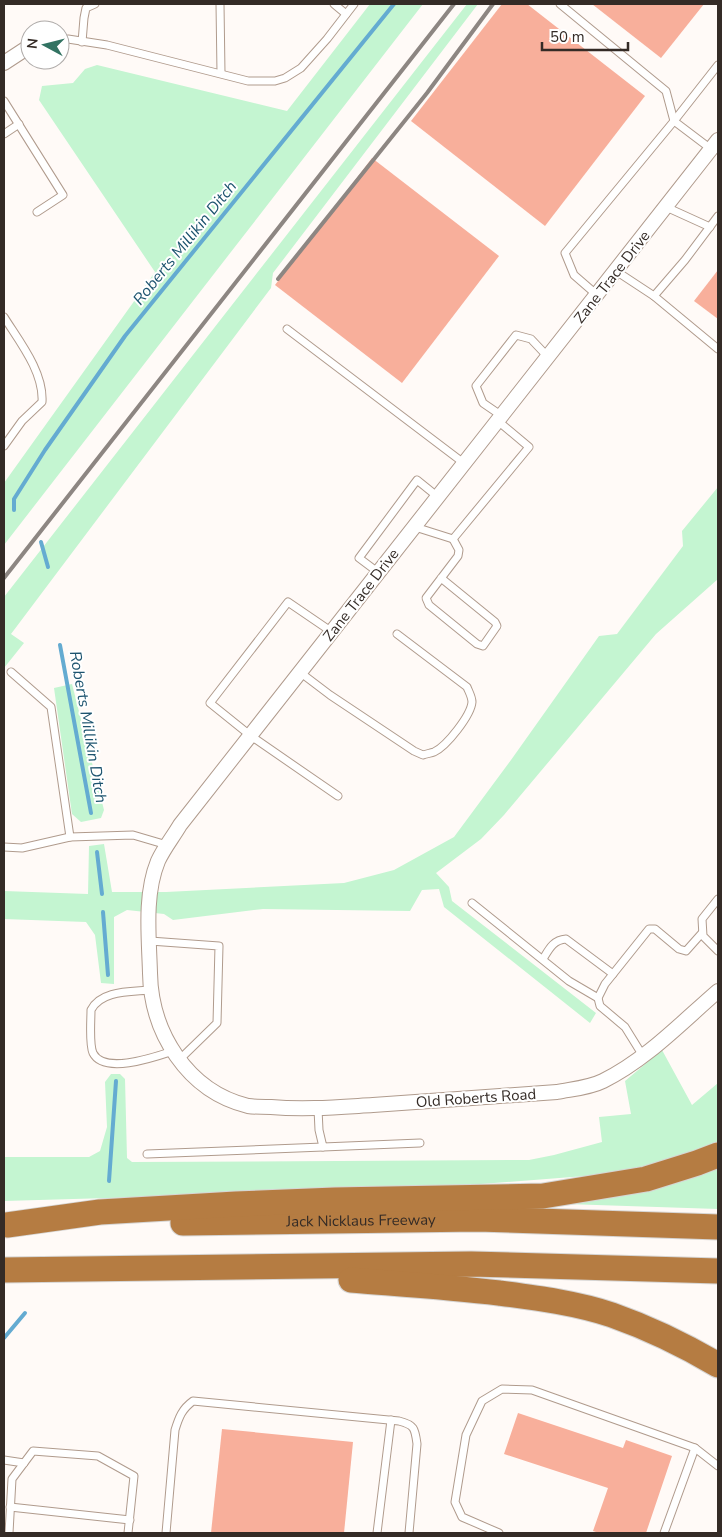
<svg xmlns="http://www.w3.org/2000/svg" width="722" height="1537" font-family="'Nunito Sans',sans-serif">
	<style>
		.green { fill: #c4f5d1 }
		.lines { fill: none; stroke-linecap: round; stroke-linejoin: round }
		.stream { stroke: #64abd1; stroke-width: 4 }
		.building { fill: #f8af9b }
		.lane-casing { stroke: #b09b8d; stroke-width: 9 }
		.street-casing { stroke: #b09b8d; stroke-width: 16 }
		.highway-casing { stroke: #d6d5d4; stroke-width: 27 }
		.lane { stroke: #fff; stroke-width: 7 }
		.street { stroke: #fff; stroke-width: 14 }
		.highway { stroke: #b57c42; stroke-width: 25 }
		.rail { stroke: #8d8682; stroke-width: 4 }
		.labels { text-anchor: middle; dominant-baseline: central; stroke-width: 4; stroke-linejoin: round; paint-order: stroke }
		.street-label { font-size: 15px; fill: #342b26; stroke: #fff }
		.water-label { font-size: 16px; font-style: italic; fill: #1d546f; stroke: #fff }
	</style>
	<rect width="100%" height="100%" fill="#fffaf7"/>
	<!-- green -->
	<g class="green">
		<path d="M370,4H423L4,545V483L155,272L39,100L42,86L73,83L85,69L97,65L287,111Z"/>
		<path d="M467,4H478L273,273L271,288L11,634L24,643L4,668V597Z"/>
		<path d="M718,487V579L656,634L504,815L481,839L436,873L449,887L452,901L596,1013L590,1023L444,907L439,889L422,890L410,911L263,909L173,920L164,914L127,910L114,917V984L101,983L95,935L86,922L4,919V891L88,894L89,846L104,844L112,892H166L344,883L394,870L454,837L511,760L599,636L617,634L683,546L682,531Z"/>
		<path d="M72,684L104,810L101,818L81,822L72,814L54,688Z"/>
		<path d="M662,1050L692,1105L718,1083V1145L694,1154L601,1179L585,1176L417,1189L4,1201V1157H89L100,1151L107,1127L105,1082L111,1074H120L125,1079L127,1158L132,1162L529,1160L554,1155L602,1142L599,1117L631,1114L625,1081Z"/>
		<path d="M718,1163V1209L566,1204Z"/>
	</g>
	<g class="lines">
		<!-- stream -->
		<g class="stream">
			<path d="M14,510V499L45,450L125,336L394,4"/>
			<path d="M41,542L48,567"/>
			<path d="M60,645L91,813"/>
			<path d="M97,852L102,894"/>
			<path d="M103,912L108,975"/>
			<path d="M109,1181L116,1081"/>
			<path d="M4,1338L25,1313"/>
		</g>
	</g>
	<!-- building -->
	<g class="building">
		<path d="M502,4H527L645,96L545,226L411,121Z"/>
		<path d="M592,4H704L661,58Z"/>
		<path d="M372,158L499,256L402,383L275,285Z"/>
		<path d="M718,270V319L694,301Z"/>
		<path d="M518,1413L623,1448L626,1440L672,1456L646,1533H599L593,1531L608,1488L504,1454Z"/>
		<path d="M222,1429L353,1442L344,1533H211Z"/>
	</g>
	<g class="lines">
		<!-- lane casing -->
		<g class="lane-casing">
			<g id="lane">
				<path d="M220,4L221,73"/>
				<path d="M334,4L346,14"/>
				<path d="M560,4L666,91L674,121L711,149"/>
				<path d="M60,41L68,39L107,45L248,81H275L285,78L301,68L327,39L354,4"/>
				<path d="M82,42L84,18L86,8L95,4"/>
				<path d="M4,101L63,195L37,212"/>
				<path d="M4,134L19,124"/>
				<path d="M666,207L710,227"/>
				<path d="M616,271L654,296L685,260L718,216"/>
				<path d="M597,295L574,275L565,253L674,121L718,65"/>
				<path d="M654,296L718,349"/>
				<path d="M4,317C19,341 44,372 42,402L22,421L4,446"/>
				<path d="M287,329L465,464"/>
				<path d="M502,416L483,403L476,386L516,335L531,339L548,357"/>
				<path d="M415,527L453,539L529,447L498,421"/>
				<path d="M379,573L359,558L417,480L438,497"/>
				<path d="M441,578L495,622L497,626L483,646L477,644L429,605L426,598L458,556L459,550L453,539"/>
				<path d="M332,632L288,602L210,703L251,736L338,796"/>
				<path d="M11,672L51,707L70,837L133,835L167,845"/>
				<path d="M301,673L330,695L414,751L423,755C426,754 431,753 434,752C447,746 471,715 472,702C472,697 469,692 467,687L397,634"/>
				<path d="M4,847L22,848L70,837"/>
				<path d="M718,899L702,919L703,936L718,951"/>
				<path d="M472,903L569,981L598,998"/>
				<path d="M150,941L219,946L217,1023L179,1060"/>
				<path d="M543,959C549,949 553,940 566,939L613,974"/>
				<path d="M150,990C131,992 101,990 91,1010C91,1021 89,1044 93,1053C104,1075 155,1057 173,1051"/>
				<path d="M643,1056L625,1027L600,1006L598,998L605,984L649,929H655L679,949L686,951L702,933"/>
				<path d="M318,1109L319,1130L323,1147L420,1143"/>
				<path d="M147,1154L323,1147"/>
				<path d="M4,1460L24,1463"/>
				<path d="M10,1507L130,1520"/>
				<path d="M9,1533L12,1479L33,1451L98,1456L134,1476L128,1533"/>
				<path d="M166,1533L175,1430C179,1417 182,1409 193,1401L399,1421C415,1425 415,1429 417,1444L409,1533"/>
				<path d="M377,1533L391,1420"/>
				<path d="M499,1533L462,1517L455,1502L466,1435L482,1401L502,1389L532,1390L695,1448L718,1466"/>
				<path d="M664,1533L695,1448"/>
			</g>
		</g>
		<!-- street casing -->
		<g class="street-casing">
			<g id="street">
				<path d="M4,63L30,46"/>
				<path d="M718,140L180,825C173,837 164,848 158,861C144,895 149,937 150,973C151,1032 187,1091 248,1106C255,1107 263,1107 271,1107C305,1110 339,1107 373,1105C434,1101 496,1096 557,1092C572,1089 589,1088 603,1081C646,1060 682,1022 718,991"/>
			</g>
		</g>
		<!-- highway casing -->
		<g class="highway-casing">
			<g id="highway">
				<path id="s1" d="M183,1223L478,1219L718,1227"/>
				<path d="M7,1225L100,1212L236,1204L335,1200L543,1196L646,1179L697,1163L718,1155"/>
				<path d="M4,1270L471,1264L718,1271"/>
				<path d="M351,1280C401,1284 450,1287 499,1293C537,1298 576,1303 612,1315C649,1328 684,1345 718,1365"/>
			</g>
		</g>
		<!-- lane -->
		<use href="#lane" class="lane"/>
		<!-- street -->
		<use href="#street" class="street"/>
		<!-- highway -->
		<use href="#highway" class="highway"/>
		<!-- rail -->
		<g class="rail">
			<path d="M278,279L427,93L493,4"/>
			<path d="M4,578L454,4"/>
		</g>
	</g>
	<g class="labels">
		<!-- street labels -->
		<g class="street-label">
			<text transform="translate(612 277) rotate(-52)">Zane Trace Drive</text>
			<text transform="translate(361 595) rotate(-52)">Zane Trace Drive</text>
			<text transform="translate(476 1098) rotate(-4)">Old Roberts Road</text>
			<text stroke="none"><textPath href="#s1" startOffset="178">Jack Nicklaus Freeway</textPath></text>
		</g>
		<!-- water labels -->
		<g class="water-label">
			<text transform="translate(185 243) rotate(-51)">Roberts Millikin Ditch</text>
			<text transform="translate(88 727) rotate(80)">Roberts Millikin Ditch</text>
		</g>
	</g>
	<!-- border -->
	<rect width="722" height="1537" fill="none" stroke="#342b26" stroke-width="10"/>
	<!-- north arrow -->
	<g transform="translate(45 45) rotate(277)"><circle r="24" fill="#ffffff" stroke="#aeaaa8"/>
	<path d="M0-4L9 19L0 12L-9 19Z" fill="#327362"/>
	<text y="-8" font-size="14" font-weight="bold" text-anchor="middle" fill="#342b26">N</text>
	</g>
	<!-- scale -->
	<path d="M542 42v8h86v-8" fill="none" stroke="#342b26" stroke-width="2.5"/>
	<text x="550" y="42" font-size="15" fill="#342b26" stroke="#ffffff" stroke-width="4" paint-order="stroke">50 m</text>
</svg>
